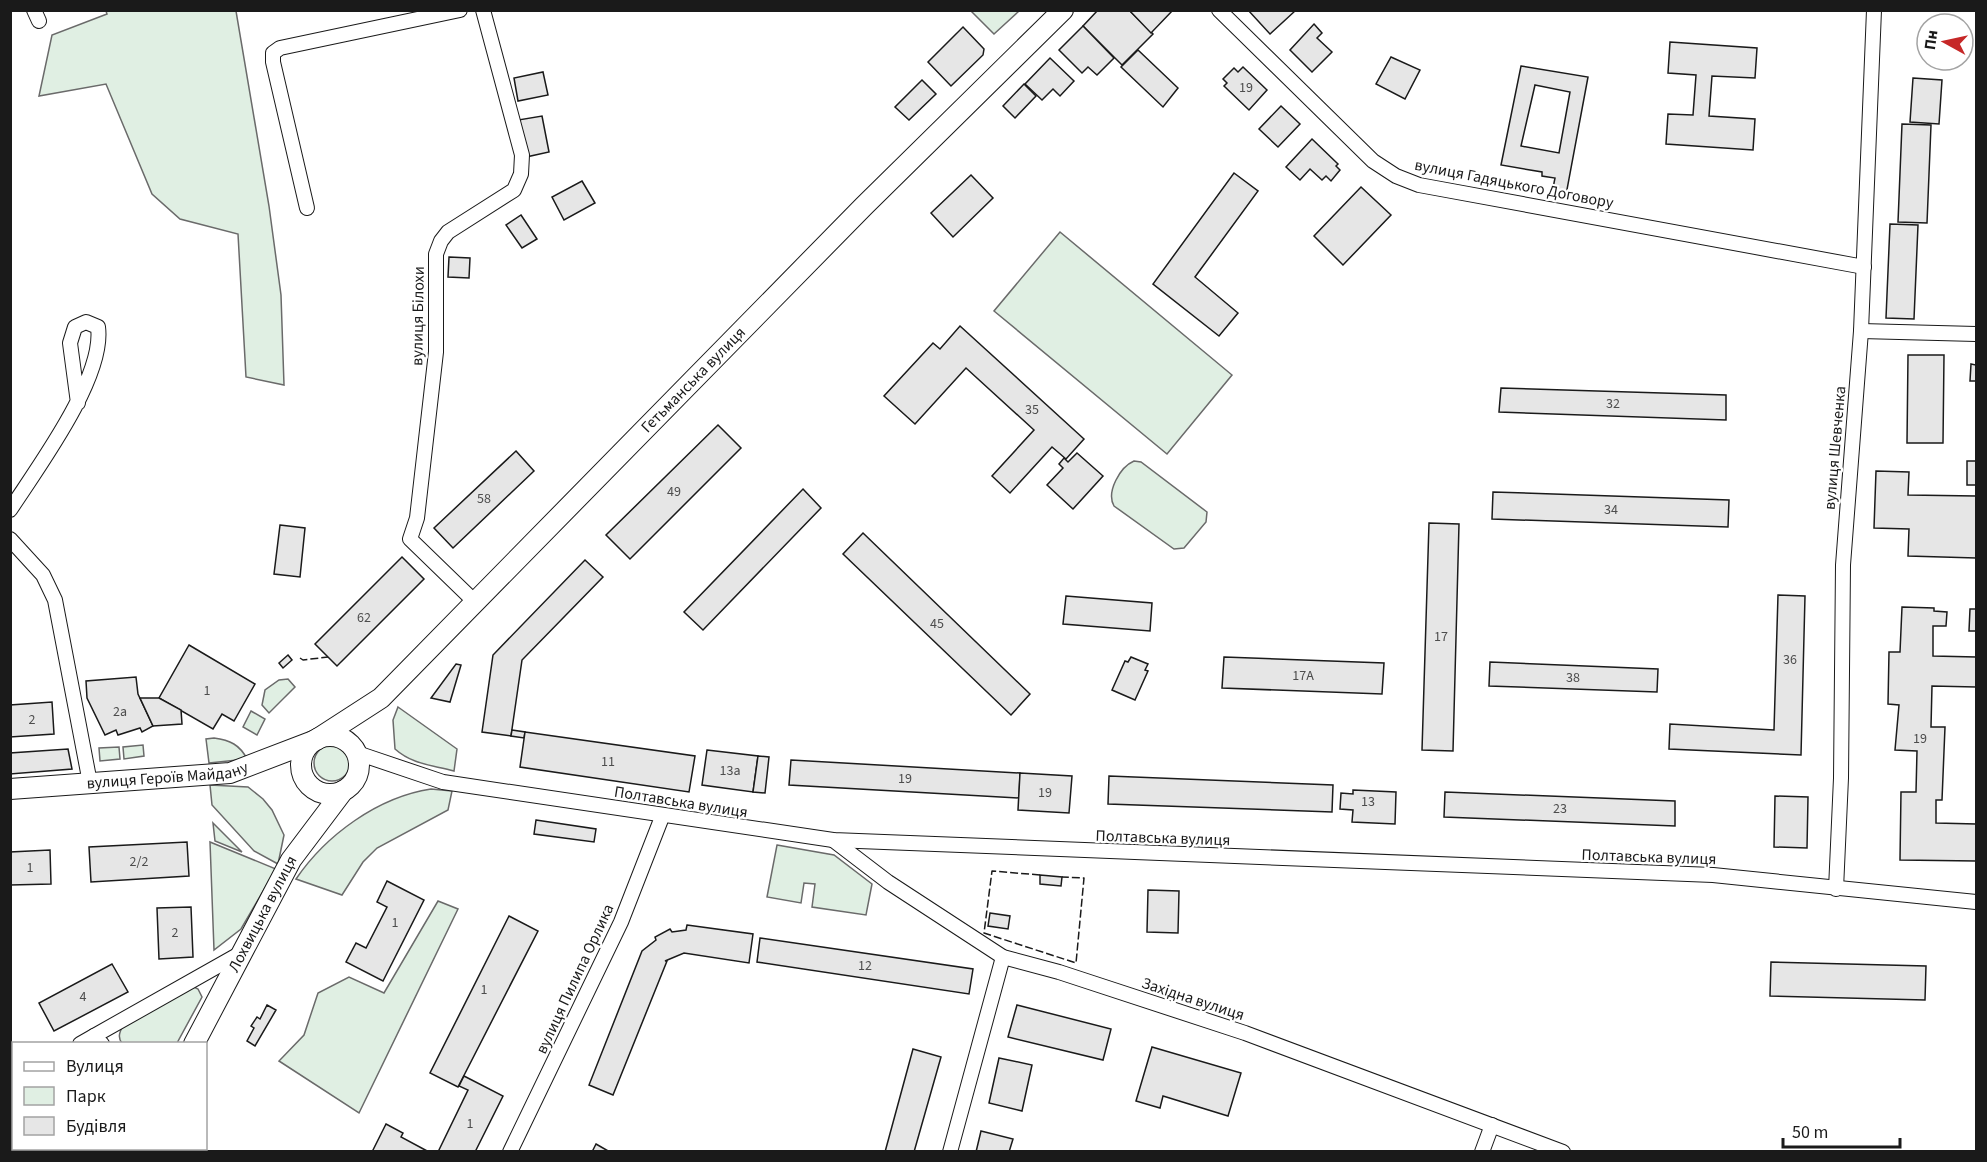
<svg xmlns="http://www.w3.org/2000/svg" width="1987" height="1162" font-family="'Source Sans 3',sans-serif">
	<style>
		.green { fill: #e0efe3; stroke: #6a6a6a; stroke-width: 1.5 }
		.building { fill: #e6e6e6; stroke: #1a1a1a; stroke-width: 1.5; fill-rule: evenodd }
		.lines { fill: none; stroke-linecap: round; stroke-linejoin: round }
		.street-casing { stroke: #1a1a1a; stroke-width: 16 }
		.secondary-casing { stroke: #1a1a1a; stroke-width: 22 }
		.street { stroke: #fff; stroke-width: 14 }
		.secondary { stroke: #fff; stroke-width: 20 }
		.fence { stroke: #1a1a1a; stroke-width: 1.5; stroke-dasharray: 8 3; stroke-linecap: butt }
		.labels { text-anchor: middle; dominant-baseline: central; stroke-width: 4.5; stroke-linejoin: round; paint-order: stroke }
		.number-label { font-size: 14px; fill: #4d4d4d }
		.street-label { font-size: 16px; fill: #1a1a1a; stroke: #fff }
	</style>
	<rect width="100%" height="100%" fill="#fff"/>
	<!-- green -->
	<g class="green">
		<path d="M106,11H236L269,206L281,295L284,385L246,377L238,234L180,219L152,194L106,84L39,96L52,35L107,14Z"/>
		<path d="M971,11H1019L994,34Z"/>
		<path d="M1060,232L1232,375L1167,454L994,311Z"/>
		<path d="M1134,461L1141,462L1207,512L1206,522L1184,548L1174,549L1114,506C1106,492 1120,467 1134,461Z"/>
		<path d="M288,679L295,687L269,713L262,705L265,690L279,680Z"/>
		<path d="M398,707L457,749L454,771C433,765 413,765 395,749L393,720Z"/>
		<path d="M251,711L265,719L257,735L243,727Z"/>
		<path d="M214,738C230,740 240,745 247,759L209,763L206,739Z"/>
		<path d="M143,745L144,756L124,759L123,747Z"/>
		<circle cx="332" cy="763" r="18"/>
		<path d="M119,747L120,759L100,761L99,748Z"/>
		<path d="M210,785L248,787L263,799L272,810L284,835L278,864L254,851L212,805Z"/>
		<path d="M431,789L452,791L448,810L377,848L363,862L342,895L296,879C326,835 378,797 431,789Z"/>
		<path d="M213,823L242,852L215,841Z"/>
		<path d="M210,842L276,869L241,929L214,950Z"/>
		<path d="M777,845L834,855L872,884L866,915L812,907L815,884L804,883L801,903L767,897Z"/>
		<path d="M438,901L458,909L359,1113L279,1061L304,1035L318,993L349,977L384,993Z"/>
		<path d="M190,985L198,989L202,997L177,1043H122C117,1037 120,1031 124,1024Z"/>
	</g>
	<!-- building -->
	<g class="building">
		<path d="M1098,10H1129L1153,34L1122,65L1083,26Z"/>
		<path d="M1129,10H1173L1151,33Z"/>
		<path d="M1248,10H1295V11L1270,34Z"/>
		<path d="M1314,24L1322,33L1317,38L1332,52L1312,72L1290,50Z"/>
		<path d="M1083,26L1114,58L1097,75L1088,67L1082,73L1059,50Z"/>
		<path d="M963,27L984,49L983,55L951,86L928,62Z"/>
		<path d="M1670,42L1757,48L1755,78L1712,76L1709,116L1755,119L1753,150L1666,144L1668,114L1693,115L1696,75L1668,73Z"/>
		<path d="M1138,50L1178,88L1163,107L1121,67Z"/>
		<path d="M1391,57L1420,70L1405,99L1376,84Z"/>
		<path d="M1050,58L1074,81L1060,96L1053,89L1042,100L1025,84Z"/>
		<path d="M1521,66L1588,77L1566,195L1552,193L1555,178L1542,176V172L1501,165ZM1535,85L1570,92L1559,153L1521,146Z"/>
		<path d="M1243,67L1267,90L1249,110L1224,86L1227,83L1223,79L1234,68L1238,72Z"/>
		<path d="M543,72L548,95L518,101L514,78Z"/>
		<path d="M1913,78L1942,80L1939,124L1910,122Z"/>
		<path d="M922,80L936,94L909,120L895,107Z"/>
		<path d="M1024,84L1036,96L1015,118L1003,106Z"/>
		<path d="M1281,106L1300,124L1278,147L1259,129Z"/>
		<path d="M542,116L549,152L526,157L518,120Z"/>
		<path d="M1902,124L1931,125L1927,223L1898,222Z"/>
		<path d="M1312,139L1338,164L1336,166L1340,170L1331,181L1326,176L1322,180L1310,169L1300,180L1286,167Z"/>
		<path d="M1234,173L1258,191L1195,277L1238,313L1219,336L1153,284Z"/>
		<path d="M971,175L993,198L953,237L931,213Z"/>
		<path d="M582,181L595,203L564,220L552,197Z"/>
		<path d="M1361,187L1391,215L1343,265L1314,236Z"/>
		<path d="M521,215L537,239L522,248L506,225Z"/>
		<path d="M1890,224L1918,225L1914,319L1886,318Z"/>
		<path d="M449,257L470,258L469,278L448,277Z"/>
		<path d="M960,326L1084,439L1066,459L1052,447L1010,493L992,476L1034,430L966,368L915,424L884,396L933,343L940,349Z"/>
		<path d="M1908,355H1944L1943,443H1907Z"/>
		<path d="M1971,364L1976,365V381H1970Z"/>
		<path d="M1501,388L1726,395V420L1499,412Z"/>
		<path d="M718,425L741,448L630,559L606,535Z"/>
		<path d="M516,451L534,471L453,548L434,528Z"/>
		<path d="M1077,453L1103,476L1073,509L1047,485L1063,468L1059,464L1064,458L1068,462Z"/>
		<rect x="1967" y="461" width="9" height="24"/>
		<path d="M1876,471L1909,472L1908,495L1976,496V558L1908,556L1909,529L1874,528Z"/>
		<path d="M803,489L821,508L703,630L684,612Z"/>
		<path d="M1493,492L1729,500L1728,527L1492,519Z"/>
		<path d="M1429,523L1459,524L1453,751L1422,750Z"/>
		<path d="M280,525L305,528L300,577L274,574Z"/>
		<path d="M863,533L1030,694L1011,715L843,554Z"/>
		<path d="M402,557L424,579L337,666L315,644Z"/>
		<path d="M585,560L603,577L522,660L511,736L482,732L493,655Z"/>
		<path d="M1778,595L1805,596L1801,755L1669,749L1670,724L1774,730Z"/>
		<path d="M1066,596L1152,603L1150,631L1063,624Z"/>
		<path d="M1902,607L1934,608V611L1947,612L1946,626H1933V656L1976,657V687L1932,686L1931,727H1945L1942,800H1936V823L1976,824V861L1900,860L1901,792H1916L1917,751L1895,750L1899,705L1888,704L1889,652H1900Z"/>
		<path d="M1970,609H1976V631H1969Z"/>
		<path d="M189,645L255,684L234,721L222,714L213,729L159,698Z"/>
		<path d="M288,655L292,660L283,668L279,663Z"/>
		<path d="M1131,657L1148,664L1145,670L1148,671L1135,700L1112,690L1125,661L1128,662Z"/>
		<path d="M1224,657L1384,663L1382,694L1222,688Z"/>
		<path d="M1490,662L1658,669L1657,692L1489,686Z"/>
		<path d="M456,664L461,665L450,702L431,698Z"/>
		<path d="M136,677L138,694L153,726L142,732L140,728L118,735L116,730L105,735L87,698L86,681Z"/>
		<path d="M140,698H159L181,710L182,724L153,726Z"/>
		<path d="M52,702L54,734L10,737V705Z"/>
		<path d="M512,730L525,732L524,738L511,736Z"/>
		<path d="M525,732L695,756L689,792L520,767Z"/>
		<path d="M68,749L72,769L10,774V753Z"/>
		<path d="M707,750L758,756L753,792L702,785Z"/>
		<path d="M758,756L769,757L765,793L753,792Z"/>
		<path d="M791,760L1020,773L1019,798L789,785Z"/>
		<path d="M1020,773L1072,776L1069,813L1018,810Z"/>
		<path d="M1109,776L1333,785L1332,812L1108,804Z"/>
		<path d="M1353,790L1396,792L1395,824L1352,822L1353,810L1340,809L1341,793L1353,794Z"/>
		<path d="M1445,792L1675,801V826L1444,817Z"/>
		<path d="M1775,796L1808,797L1807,848L1774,847Z"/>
		<path d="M536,820L596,829L594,842L534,834Z"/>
		<path d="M187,842L189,876L91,882L89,847Z"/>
		<path d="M50,850L51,884L10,885V852Z"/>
		<path d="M1040,875L1062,877L1061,886L1040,884Z"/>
		<path d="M387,881L424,900L383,981L346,962L356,943L366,948L387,907L377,902Z"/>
		<path d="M1148,890L1179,891L1178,933L1147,932Z"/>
		<path d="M191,907L193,957L159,959L157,908Z"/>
		<path d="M990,913L1010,916L1008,929L988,926Z"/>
		<path d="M509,916L538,931L458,1087L430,1073Z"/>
		<path d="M687,925L753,934L749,963L684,953L665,961H667L613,1095L589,1085L642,951L656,940L655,937L670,929L672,932L686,930Z"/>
		<path d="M760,938L973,969L969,994L757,962Z"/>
		<path d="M1771,962L1926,966L1925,1000L1770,996Z"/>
		<path d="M112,964L128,992L54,1031L39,1003Z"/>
		<path d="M267,1005L276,1010L255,1046L247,1041L254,1028L251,1026L257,1017L260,1019Z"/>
		<path d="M1017,1005L1111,1029L1103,1060L1008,1037Z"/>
		<path d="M1152,1047L1241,1073L1228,1116L1163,1096L1160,1108L1136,1101Z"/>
		<path d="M913,1049L941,1057L914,1152H885Z"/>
		<path d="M999,1058L1032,1065L1022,1111L989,1103Z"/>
		<path d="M464,1076L503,1096L475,1152H438L468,1090L459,1086Z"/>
		<path d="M386,1124L403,1133L401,1137L429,1152H372Z"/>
		<path d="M981,1131L1013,1139L1009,1152H976Z"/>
		<path d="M596,1144L610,1152H592Z"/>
		<path d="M75,1148H98L95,1152H77Z"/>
	</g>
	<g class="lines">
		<!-- street casing -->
		<g class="street-casing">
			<g id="street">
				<path d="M34,10L39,21"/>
				<path d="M1219,10L1373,161L1396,176L1419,185L1864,267"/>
				<path d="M307,208L273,62V53L280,48L460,10"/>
				<path d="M1861,331L1976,334"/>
				<path d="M10,510C38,467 105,377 98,327L86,322L75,327L70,343L78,403"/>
				<path d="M10,539L43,575L55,600L90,783"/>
				<path d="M475,602L410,539L417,518L436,352V254L441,241L448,232L514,190L521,174L522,155L483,10"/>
				<path d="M357,753L443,782L833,840L1713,875L1976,902"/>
				<path d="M833,840L888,882L1003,957L1059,972L1245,1033L1563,1152"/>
				<path d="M1836,889L1841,778L1843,565L1861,331L1874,10"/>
				<path d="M94,1036L241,953"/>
				<path d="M80,1044L94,1036L102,1044"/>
				<path d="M10,1081L14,1079"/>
				<path d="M510,1152L621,922L662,817"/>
				<path d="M950,1152L1003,957"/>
				<path d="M1482,1152L1492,1125"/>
			</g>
		</g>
		<!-- secondary casing -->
		<g class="secondary-casing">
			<g id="secondary">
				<circle cx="330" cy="765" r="29"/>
				<path id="s1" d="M10,789L230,773L316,740L381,698L864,206L1063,10"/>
				<path id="s2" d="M194,1044L291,860L343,791"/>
				<path d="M135,1152L136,1148"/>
			</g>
		</g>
		<!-- street -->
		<use href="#street" class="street"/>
		<!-- secondary -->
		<use href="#secondary" class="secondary"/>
		<!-- fence -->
		<g class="fence">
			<path d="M300,658L303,660L328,657"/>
			<path d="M1040,875L992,871L984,933L1076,963L1084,878L1062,877"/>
		</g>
	</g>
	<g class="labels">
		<!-- number labels -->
		<g class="number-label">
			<text x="1246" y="88">19</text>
			<text x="1613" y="404">32</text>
			<text x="1032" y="410">35</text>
			<text x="674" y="492">49</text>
			<text x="484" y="499">58</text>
			<text x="1611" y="510">34</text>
			<text x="364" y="618">62</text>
			<text x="937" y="624">45</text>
			<text x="1441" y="637">17</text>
			<text x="1790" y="660">36</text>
			<text x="1303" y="676">17А</text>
			<text x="1573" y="678">38</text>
			<text x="207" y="691">1</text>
			<text x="120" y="712">2а</text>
			<text x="32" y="720">2</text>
			<text x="1920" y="739">19</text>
			<text x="608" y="762">11</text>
			<text x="730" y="771">13а</text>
			<text x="905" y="779">19</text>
			<text x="1045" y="793">19</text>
			<text x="1368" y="802">13</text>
			<text x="1560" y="809">23</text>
			<text x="139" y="862">2/2</text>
			<text x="30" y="868">1</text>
			<text x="395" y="923">1</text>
			<text x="175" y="933">2</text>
			<text x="865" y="966">12</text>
			<text x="484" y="990">1</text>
			<text x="83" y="997">4</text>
			<text x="470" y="1124">1</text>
		</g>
		<!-- street labels -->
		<g class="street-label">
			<text transform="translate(1514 184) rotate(11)">вулиця Гадяцького Договору</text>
			<text transform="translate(418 316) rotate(-89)">вулиця Білохи</text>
			<text stroke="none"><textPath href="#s1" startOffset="836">Гетьманська вулиця</textPath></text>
			<text transform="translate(1835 448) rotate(-85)">вулиця Шевченка</text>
			<text stroke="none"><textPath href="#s1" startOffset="158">вулиця Героїв Майдану</textPath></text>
			<text transform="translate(681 802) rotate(9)">Полтавська вулиця</text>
			<text transform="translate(1163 838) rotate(2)">Полтавська вулиця</text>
			<text transform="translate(1649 857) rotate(2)">Полтавська вулиця</text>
			<text stroke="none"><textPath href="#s2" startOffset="147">Лохвицька вулиця</textPath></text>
			<text transform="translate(575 979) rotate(-65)">вулиця Пилипа Орлика</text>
			<text transform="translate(1193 999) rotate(18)">Західна вулиця</text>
		</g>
	</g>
	<!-- border -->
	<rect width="1987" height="1162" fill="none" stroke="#1a1a1a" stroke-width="24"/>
	<!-- legend -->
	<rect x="12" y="1042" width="195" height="108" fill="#ffffff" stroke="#a3a3a3" stroke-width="1.5"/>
	<rect x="24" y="1062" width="30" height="9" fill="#ffffff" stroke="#a3a3a3" stroke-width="1.5"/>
	<text x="66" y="1072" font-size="18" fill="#1a1a1a">Вулиця</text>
	<rect x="24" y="1087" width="30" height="18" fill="#e0efe3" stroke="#a3a3a3" stroke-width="1.5"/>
	<text x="66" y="1102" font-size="18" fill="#1a1a1a">Парк</text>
	<rect x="24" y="1117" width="30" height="18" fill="#e6e6e6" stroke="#a3a3a3" stroke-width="1.5"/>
	<text x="66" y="1132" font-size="18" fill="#1a1a1a">Будівля</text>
	<!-- north arrow -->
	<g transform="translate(1945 42) rotate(278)"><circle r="28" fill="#ffffff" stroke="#a3a3a3" stroke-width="1.5"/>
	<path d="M0-4.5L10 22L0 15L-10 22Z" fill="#c62828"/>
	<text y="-9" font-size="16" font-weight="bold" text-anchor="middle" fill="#1a1a1a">Пн</text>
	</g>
	<!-- scale -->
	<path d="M1783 1138v9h117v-9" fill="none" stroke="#1a1a1a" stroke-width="3"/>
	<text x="1792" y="1138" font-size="18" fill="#1a1a1a" stroke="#ffffff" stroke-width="4.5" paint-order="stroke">50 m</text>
</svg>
